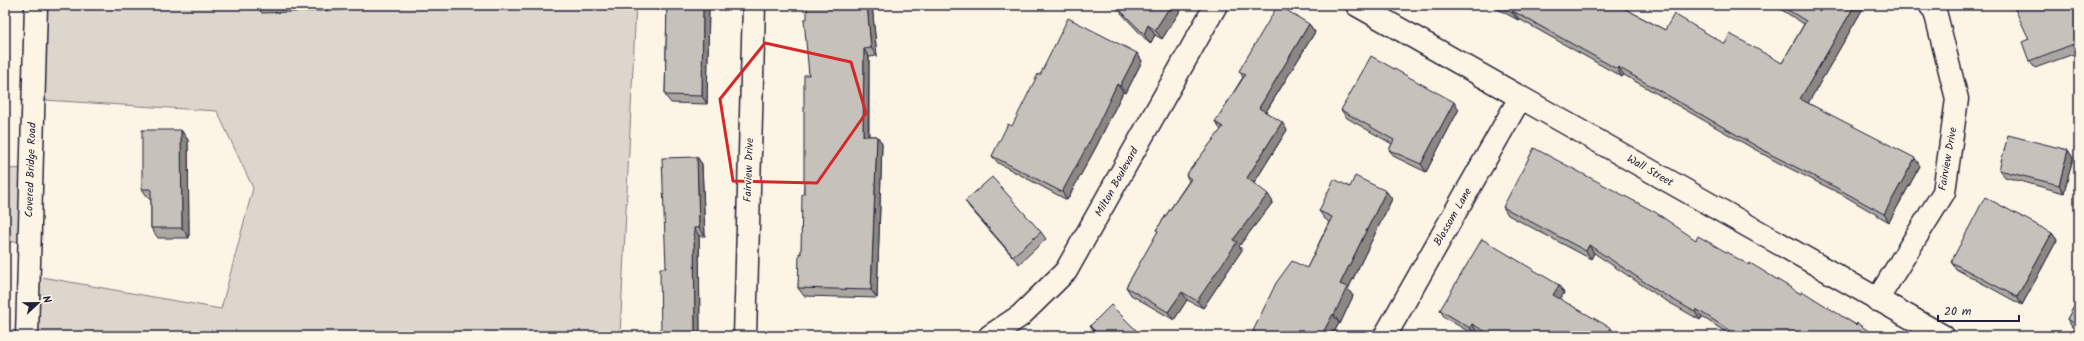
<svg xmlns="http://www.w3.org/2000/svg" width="2084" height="341" font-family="Kalam,sans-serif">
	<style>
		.green { fill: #dcd6cc; stroke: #7f7c84 }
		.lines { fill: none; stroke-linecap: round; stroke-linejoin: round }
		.minor-casing { stroke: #22223b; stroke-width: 25 }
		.minor { stroke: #fcf5e5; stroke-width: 22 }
		.wall { fill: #aaa6a1; stroke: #22223b }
		.shaded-wall { fill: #8b8783; stroke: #22223b }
		.building { fill: #c6c1bb; stroke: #22223b }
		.marked { fill: none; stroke: #d62828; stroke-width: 3; stroke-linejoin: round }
		.labels { text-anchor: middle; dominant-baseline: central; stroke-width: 3.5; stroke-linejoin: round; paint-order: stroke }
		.street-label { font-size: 11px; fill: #22223b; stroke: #fcf5e5 }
	</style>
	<rect width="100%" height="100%" fill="#fcf5e5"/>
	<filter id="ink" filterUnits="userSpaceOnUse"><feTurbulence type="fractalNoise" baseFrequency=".025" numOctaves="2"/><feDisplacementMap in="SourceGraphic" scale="8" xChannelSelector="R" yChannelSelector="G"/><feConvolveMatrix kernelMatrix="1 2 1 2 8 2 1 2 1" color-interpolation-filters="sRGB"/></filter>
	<g filter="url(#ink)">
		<!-- green -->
		<g class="green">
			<path d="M45,5H636L620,336H22L25,274L221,309L253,188L217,111L44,100Z"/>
			<path d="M32,168L28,240L5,243V169Z"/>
		</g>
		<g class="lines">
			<!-- minor casing -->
			<g class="minor-casing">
				<g id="minor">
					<path d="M1357,5L1943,336"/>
					<path d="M1877,300L1944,192L1957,99L1935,11L1930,5"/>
					<path d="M27,336L36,5"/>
					<path d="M745,336L754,5"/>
					<path d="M990,336L1020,316L1066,271L1216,5"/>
					<path d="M1385,336L1520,98"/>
				</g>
			</g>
			<!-- minor -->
			<use href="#minor" class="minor"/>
		</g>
		<!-- wall -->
		<g class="wall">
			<path d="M256,5H343V10L262,13Z"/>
			<path d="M667,5H709L707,104L671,103L665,95Z"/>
			<path d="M872,5L877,56L869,57V136H877L882,143L877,298L804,296L798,288L801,254L809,75L807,19Z"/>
			<path d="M1115,5H1184L1162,39L1155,35L1150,44L1121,13Z"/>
			<path d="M1490,5H1618L1665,30L1725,44L1782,63L1804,24L1774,5H1865L1808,103L1920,166L1889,222L1841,194L1777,162L1624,75L1622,77L1519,19L1518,20Z"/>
			<path d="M2079,5V52L2035,68L2029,61V39Z"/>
			<path d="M1309,24L1315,32L1266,112L1287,130L1254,183L1273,202L1239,246L1242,250L1203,308L1187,300L1174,320L1131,295L1126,287L1158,232L1156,230L1189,181L1186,175L1221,130L1215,122L1243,77L1239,71Z"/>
			<path d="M1137,53L1142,61L1126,93L1123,92L1096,147L1067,200L998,163L992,156L1012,126Z"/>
			<path d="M1459,109L1426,172L1395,157L1389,150L1392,144L1347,118L1341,110Z"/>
			<path d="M181,130L188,140L189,238H158L151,228V199H149L142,189Z"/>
			<path d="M2068,150L2073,158L2064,193L2005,177L1999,170Z"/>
			<path d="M697,157L702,164L705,236H699L700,336H661L666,268Z"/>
			<path d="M1350,187L1386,191L1392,199L1348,289L1353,296L1340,324L1339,323L1332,336H1257L1253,331L1307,268L1329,222L1325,219L1319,211Z"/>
			<path d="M965,201L1041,232L1046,239L1019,264L970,208Z"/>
			<path d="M1503,207L1696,240L1801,294L1876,336H1732L1702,317L1700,320L1663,299L1594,253L1591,259L1508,215Z"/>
			<path d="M2052,233L2057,240L2022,305L1956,269L1951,262Z"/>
			<path d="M1559,285L1564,293L1560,299L1616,335V336H1485L1477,332L1475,335L1445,318L1440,310Z"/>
			<path d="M2079,298V330L2072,327L2067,319Z"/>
			<path d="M1090,326L1142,336H1098Z"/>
		</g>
		<!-- shaded-wall -->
		<g class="shaded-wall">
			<path d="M340,5H343V10Z"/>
			<path d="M703,5H709L707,104L702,96Z"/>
			<path d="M867,5H872L877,56L871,48Z"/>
			<path d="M1171,5H1184L1162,39L1155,30Z"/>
			<path d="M1855,5H1865L1806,107L1800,99Z"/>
			<path d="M1513,11L1519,19L1518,20L1512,13Z"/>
			<path d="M1309,24L1315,32L1264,115L1259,108Z"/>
			<path d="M1148,25L1155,35L1150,44L1144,34Z"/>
			<path d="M864,49L869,57L868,143L863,136Z"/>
			<path d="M1137,53L1142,61L1126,93L1120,86Z"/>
			<path d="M1618,67L1624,75L1622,77L1617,69Z"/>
			<path d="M1117,84L1123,92L1096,147L1067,200L1062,192Z"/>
			<path d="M1454,102L1459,109L1426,172L1421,164Z"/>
			<path d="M1282,122L1287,130L1252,186L1247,178Z"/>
			<path d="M181,130L188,140L189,238L182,228Z"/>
			<path d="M877,136L882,143L877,298L871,290Z"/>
			<path d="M2068,150L2073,158L2064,193L2059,185Z"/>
			<path d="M697,157L702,164L705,236L699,228Z"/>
			<path d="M1915,158L1920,166L1889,222L1884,214Z"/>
			<path d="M1386,191L1392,199L1348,289L1353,296L1340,324L1334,315L1340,284Z"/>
			<path d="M1268,194L1273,202L1239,246L1242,250L1203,308L1197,301L1233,240Z"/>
			<path d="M694,228L699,236L700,336H695Z"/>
			<path d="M2052,233L2057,240L2022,305L2017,297Z"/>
			<path d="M1589,245L1594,253L1591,259L1586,251Z"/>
			<path d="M1559,285L1564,293L1558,303L1553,295Z"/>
			<path d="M1182,292L1187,300L1174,320L1168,312Z"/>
			<path d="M1696,309L1702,317L1700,320L1695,312Z"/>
			<path d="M1333,314L1339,323L1332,336H1321Z"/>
			<path d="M1472,324L1477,332L1475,335L1470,328Z"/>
			<path d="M1611,328L1616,335V336H1606Z"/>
		</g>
		<!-- building -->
		<g class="building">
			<path d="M667,5H703L702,96L665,95Z"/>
			<path d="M807,5H867L871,48L864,49L863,136H877L871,290L798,288L799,253L801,254L802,194H804V75H809L804,19H807Z"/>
			<path d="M1115,5H1171L1155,30L1148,25L1144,34Z"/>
			<path d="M1278,5L1309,24L1259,108L1282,122L1247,178L1268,194L1233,240L1237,242L1197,301L1182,292L1168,312L1126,287L1158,231L1156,230L1191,179L1186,175L1223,127L1215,122L1245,75L1239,71Z"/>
			<path d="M1498,5H1618L1665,30L1674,14L1725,44L1730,34L1782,63L1806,21L1780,5H1855L1800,99L1915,158L1884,214L1835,187L1772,155L1618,67L1617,69L1513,11L1512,13Z"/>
			<path d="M2013,5H2079V42L2029,61L2022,42L2029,39Z"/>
			<path d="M1068,18L1137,53L1120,86L1117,84L1091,139L1062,192L992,156L1008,124L1012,126L1038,74L1040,75Z"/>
			<path d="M1371,56L1454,102L1421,164L1389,150L1394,140L1341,110Z"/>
			<path d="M142,130H181L182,228H151V189H142Z"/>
			<path d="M2008,135L2068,150L2059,185L1999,170Z"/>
			<path d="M1534,148L1655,212L1696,240L1698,236L1749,265L1750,263L1801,294L1802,291L1856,325L1857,323L1876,336H1747L1746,335V336H1739L1696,309L1695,312L1658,291L1589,245L1586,251L1503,207Z"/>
			<path d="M697,157L699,228H694L695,336H661L660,268H666L662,158Z"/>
			<path d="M1355,176L1386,191L1340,284L1347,287L1334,315L1333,314L1321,336H1263L1253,331L1276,283L1292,261L1307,268L1332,217L1319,211L1334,179L1350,187Z"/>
			<path d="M992,177L1041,232L1013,256L965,201Z"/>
			<path d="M1985,197L2052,233L2017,297L1951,262Z"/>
			<path d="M1482,239L1559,285L1553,295L1611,328L1606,336H1493L1472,324L1470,328L1440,310Z"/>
			<path d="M2079,298V326L2067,319Z"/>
			<path d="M1111,305L1142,336H1100L1090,326Z"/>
		</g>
	</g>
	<!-- marked area -->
	<path class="marked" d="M765,43L851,62L866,113L817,183L733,181L720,99Z"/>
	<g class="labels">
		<!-- street labels -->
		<g class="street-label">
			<text transform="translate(1948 159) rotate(-80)">Fairview Drive</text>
			<text transform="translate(31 170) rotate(-88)">Covered Bridge Road</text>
			<text transform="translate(749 170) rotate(-88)">Fairview Drive</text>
			<text transform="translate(1650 171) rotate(30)">Wall Street</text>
			<text transform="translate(1117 182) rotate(-61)">Milton Boulevard</text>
			<text transform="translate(1453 217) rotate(-60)">Blossom Lane</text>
		</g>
	</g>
	<!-- margin -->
	<rect width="2084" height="341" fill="none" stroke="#fcf5e5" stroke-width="20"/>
	<rect x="10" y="10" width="2064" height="321" fill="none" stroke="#22223b" stroke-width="1.5" filter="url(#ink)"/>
	<!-- north arrow -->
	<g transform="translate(38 303) rotate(68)" stroke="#fcf5e5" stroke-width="3" paint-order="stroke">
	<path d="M0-3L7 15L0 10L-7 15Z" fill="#22223b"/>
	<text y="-6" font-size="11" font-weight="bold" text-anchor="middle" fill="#22223b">N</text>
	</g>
	<!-- scale -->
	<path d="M1938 315v6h81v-6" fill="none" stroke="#22223b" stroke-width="2"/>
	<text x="1944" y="315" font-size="12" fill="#22223b" stroke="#fcf5e5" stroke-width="3" paint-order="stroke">20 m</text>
</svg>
